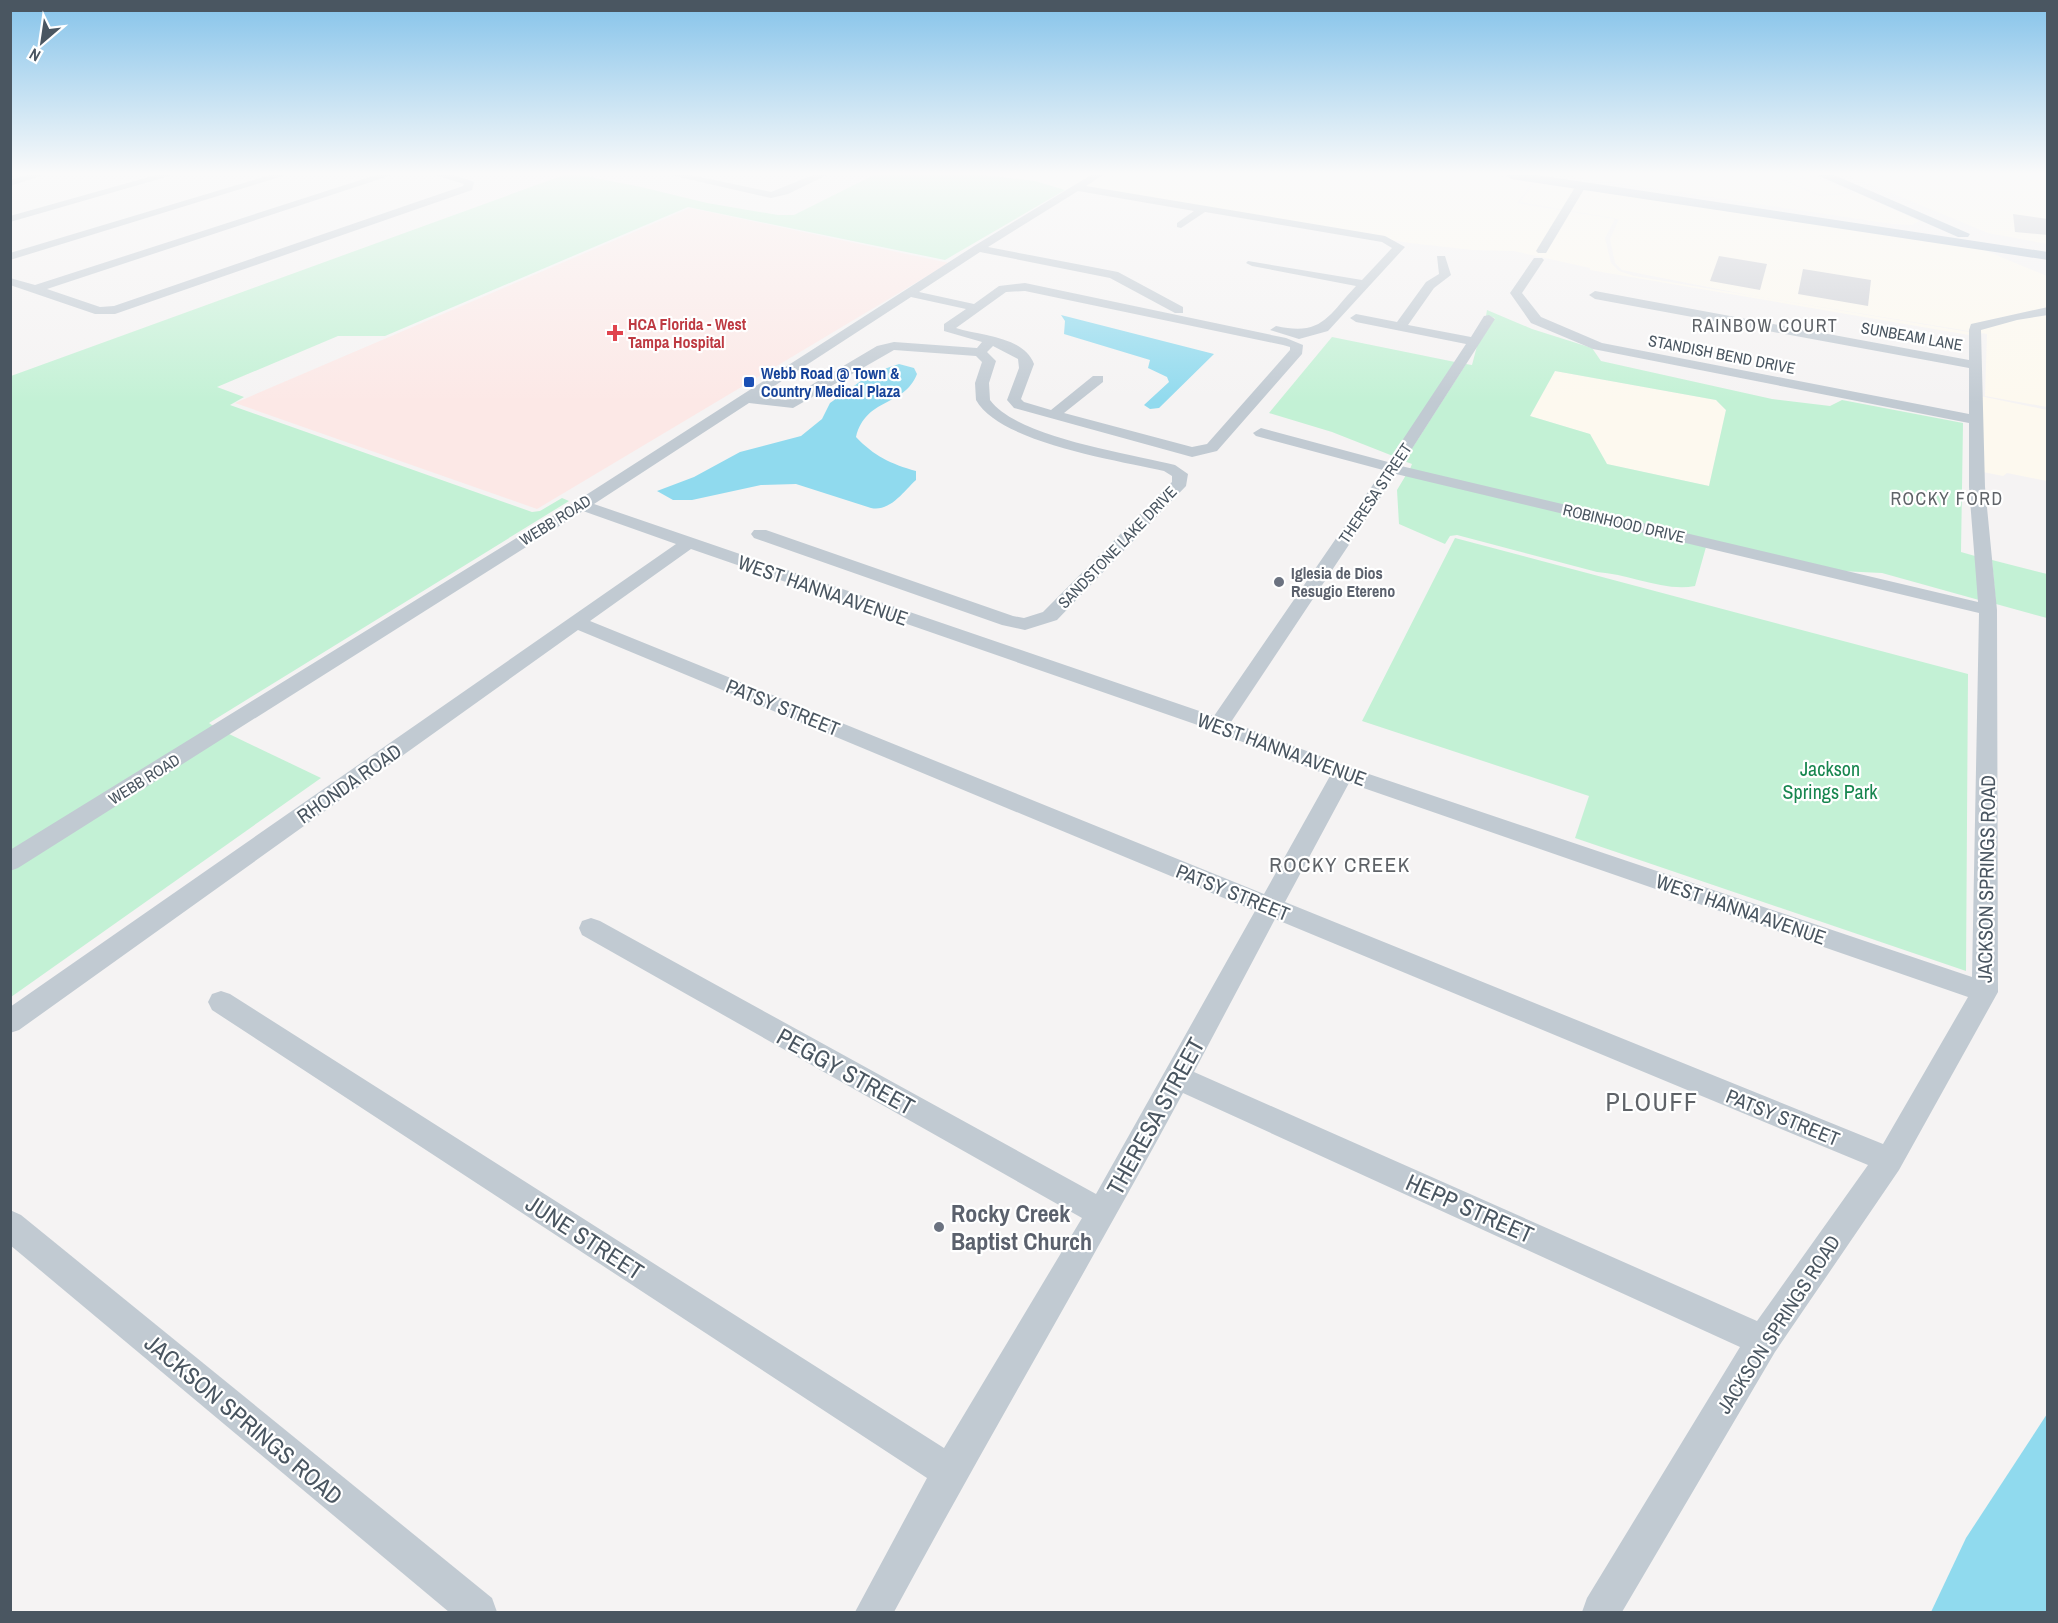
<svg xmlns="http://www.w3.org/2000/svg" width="2058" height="1623" font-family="'Archivo Narrow',sans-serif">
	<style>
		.commercial { fill: #fdf9ef }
		.medical { fill: #fce8e6 }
		.green { fill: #c3f1d5; fill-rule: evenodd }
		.water { fill: #90daee }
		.building { fill: #cdcfd5 }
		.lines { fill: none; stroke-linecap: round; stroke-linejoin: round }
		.minor { fill: #c1cad2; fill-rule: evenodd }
		.major { fill: #b3c2d1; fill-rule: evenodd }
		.health-dot { fill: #e0444e; stroke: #fff; stroke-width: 2 }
		.transit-dot { fill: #1a4fb4; stroke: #fff; stroke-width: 2 }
		.worship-dot { fill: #6b7280; stroke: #fff; stroke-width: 2 }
		.labels { text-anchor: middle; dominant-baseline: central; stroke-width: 4.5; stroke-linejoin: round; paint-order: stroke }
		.far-health-label { font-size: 16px; font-weight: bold; fill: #be3a42; stroke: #fff; text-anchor: start }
		.far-street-label { font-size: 16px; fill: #4a5661; stroke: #fff }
		.far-transit-label { font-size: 16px; font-weight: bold; fill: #164399; stroke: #fff; text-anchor: start }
		.far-worship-label { font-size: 16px; font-weight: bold; fill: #5b616d; stroke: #fff; text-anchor: start }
		.far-neighbourhood-label { font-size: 18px; letter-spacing: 1.5px; fill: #5f6368; stroke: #fff }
		.street-label { font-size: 20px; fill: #4a5661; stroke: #fff }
		.park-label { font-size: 20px; fill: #17864f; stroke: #fff }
		.neighbourhood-label { font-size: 21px; letter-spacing: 1.5px; fill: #5f6368; stroke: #fff }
		.near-street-label { font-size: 24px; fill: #4a5661; stroke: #fff }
		.near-worship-label { font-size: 24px; font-weight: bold; fill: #5b616d; stroke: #fff; text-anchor: start }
		.near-neighbourhood-label { font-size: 26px; letter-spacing: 1.5px; fill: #5f6368; stroke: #fff }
	</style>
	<rect width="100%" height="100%" fill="#f5f3f3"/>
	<!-- commercial -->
	<g class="commercial">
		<path d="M985,175H1093L1065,190L1023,179Z"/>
		<path d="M1102,175H1490L1532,182L1517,203L1615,219L1605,238L1611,263L1619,271L1634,276L1969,332V335L1590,270V268L1514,251L1472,250L1410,243L1262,220L1238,212L1085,186Z"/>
		<path d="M1563,175H1816L1818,176L1782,180L1819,196L1857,193L1919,221L1912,225L1892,224Z"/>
		<path d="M1848,175H2047V244L1988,233Z"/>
		<path d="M1817,178L1852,192L1820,195L1786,180Z"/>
		<path d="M1536,181L1984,250L2047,276V407L1985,396L1987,334L1753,296L1622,270L1615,263L1610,239L1619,219L1520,202Z"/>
		<path d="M1555,371L1716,400L1726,410L1709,486L1607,464L1590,434L1530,416Z"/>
		<path d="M1980,396L2047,410V481L2007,473L2003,476L1983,472Z"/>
	</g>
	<!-- medical -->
	<path class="medical" d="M690,208L949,263L537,509L235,403Z"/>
	<!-- green -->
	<g class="green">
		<path d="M564,175H580L641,187L707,203L778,215H794L874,175H985L1035,181L1065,190L945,260L688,207L385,336H338L217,387L244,397L230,405L532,512L540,511L562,498L569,501L209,723L216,728L11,856V376Z"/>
		<path d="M1487,310L1532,329L1592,348L1601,361L1772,399L1830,406L1842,400L1963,423L1961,552L1975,556L1979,600L1882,573L1840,571L1410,469L1412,464L1404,461L1466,364L1472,365L1477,346L1495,318L1486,316ZM1555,371L1716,400L1726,410L1709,486L1607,464L1590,434L1530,416Z"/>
		<path d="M1332,337L1455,362L1393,456L1332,432L1269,413Z"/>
		<path d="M1406,475L1706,547L1695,586C1664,592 1629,574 1597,572L1457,535L1450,536L1445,544L1399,524L1397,490Z"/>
		<path d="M1455,538L1968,674L1966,971L1575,838L1589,796L1362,721Z"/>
		<path d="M1992,560L2047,574V618L1996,604Z"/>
		<path d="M227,733L321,778L11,997V869Z"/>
	</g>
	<!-- water -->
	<g class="water">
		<path d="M1061,315L1214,354L1159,408L1150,409L1144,405L1169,382L1167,377L1148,368L1150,360L1064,334L1065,321Z"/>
		<path d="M899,364L914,368L917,374C904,407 866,397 856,437C874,456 891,464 916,471V480C903,492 890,512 871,508L796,484L761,485L692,500H673L657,491L694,477L740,452L801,436L822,419L830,403L872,373Z"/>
		<path d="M2047,1414V1612H1931L1966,1538Z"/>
	</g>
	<!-- building -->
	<g class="building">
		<path d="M2013,214L2048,219V235L2015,232Z"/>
		<path d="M1719,256L1767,264L1760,290L1710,281Z"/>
		<path d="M1803,269L1871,280L1868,306L1798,294Z"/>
	</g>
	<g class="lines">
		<!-- minor -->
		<g class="minor">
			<path d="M27,175H44L10,186V180Z"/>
			<path d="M156,175H173L10,222V216Z"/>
			<path d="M270,175H286L10,260V253Z"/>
			<path d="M376,175H392L47,289L100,307L114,306L463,186L464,184L435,175H454L474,182L472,190L115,314H95L10,285V278L35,285Z"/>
			<path d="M670,175H691L771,192L813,175H827L788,194L771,198Z"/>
			<path d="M1091,175H1103L1086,186L1385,236L1405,247L1328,331L1299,339L1270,330L1276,326C1322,336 1327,317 1356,286L1252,266L1246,263L1248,261L1362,280L1392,248L1382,242L1205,212L1181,228L1177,227V223L1194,211L1078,191L988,247L1118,272L1183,307V313H1175L1110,278L980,252L919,292L974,304L999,286L1025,283L1286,338L1303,345L1302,354L1217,451L1192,457L1014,408L1007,400L1019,368L1018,359L993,346L987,352L996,361L989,383L990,400C1018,438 1129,453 1175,465L1188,474L1186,486L1057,620L1025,630L1002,625L754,538L751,534L754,530H766L1013,616L1024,618L1043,612L1172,482V476L1164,471C1117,460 1000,443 976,400L975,383L982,362L976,356L894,350L793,408L749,403L594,504L1214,716L1383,470L1256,436L1253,433L1261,428L1388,462L1466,344L1356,322L1350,318L1356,314L1397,322L1426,282L1439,274L1437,256H1445L1451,275L1434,288L1408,325L1471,337L1484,316L1489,315L1495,319L1401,466L1978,602L1969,487V423L1593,349L1531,323L1510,293L1534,258H1542L1544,260L1522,293L1541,317L1602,343L1969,414V368L1595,299L1589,295L1595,291L1969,360V330L1971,324L2048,307V315L2017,320L1981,330L1985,487L1997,610L1998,992L1899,1170L1775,1352L1622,1612H1582L1587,1598L1740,1347L1183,1093C1089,1267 988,1438 894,1612H855L927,1478L212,1010L208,1002L212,994L221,991L230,994L944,1448L1082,1218L582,935L579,928L582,921L591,918L600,921L1096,1194L1255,911L578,630L19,1030L10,1033V1007L676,544L583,511L18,868L10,871V850L575,502L974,246ZM1025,291L1283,345L1290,347V350L1207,444L1192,447L1064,413L1103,382V376H1093L1051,410L1024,402L1021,399L1034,364C1024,336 980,336 956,328L1006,292ZM911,297L966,309L944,324V331L982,342L977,348L894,342L877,346L786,400L759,396ZM1396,474L1979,613L1972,977L1351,768L1231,722ZM691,549L1212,730L1330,776L1264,894L590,621ZM1349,783L1968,997L1883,1144L1285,902ZM1275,919L1868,1165L1757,1321L1194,1072Z"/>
			<path d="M1577,184L1586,186L1546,253H1538L1536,251Z"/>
			<path d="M10,1210L21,1215L492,1598L497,1612H449L10,1245Z"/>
		</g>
		<!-- major -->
		<g class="major">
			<path d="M1505,175H1537L2048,252V260L1511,179Z"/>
			<path d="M1817,175H1834L1970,234L1968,237H1958Z"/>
		</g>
	</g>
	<!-- sky -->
	<linearGradient id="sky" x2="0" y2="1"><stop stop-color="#85c3ea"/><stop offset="0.43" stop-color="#fafafa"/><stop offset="1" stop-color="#fafafa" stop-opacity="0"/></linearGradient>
	<rect width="2058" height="403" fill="url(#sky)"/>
	<!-- markers -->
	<path class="health-dot" d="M612 324h6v6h6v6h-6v6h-6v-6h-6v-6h6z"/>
	<rect class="transit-dot" x="743" y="376" width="12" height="12" rx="3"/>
	<g class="worship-dot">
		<circle cx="1279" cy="582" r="6"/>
		<circle cx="939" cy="1227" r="6"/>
	</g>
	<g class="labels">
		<!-- far-health labels -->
		<g class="far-health-label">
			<text x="628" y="324">HCA Florida - West<tspan x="628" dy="18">Tampa Hospital</tspan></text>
		</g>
		<!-- far-street labels -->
		<g class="far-street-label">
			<text transform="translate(1912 336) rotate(10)">SUNBEAM LANE</text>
			<text transform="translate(1722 354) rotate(11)">STANDISH BEND DRIVE</text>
			<text transform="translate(1375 493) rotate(-56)">THERESA STREET</text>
			<text transform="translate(555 520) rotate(-32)">WEBB ROAD</text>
			<text transform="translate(1624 523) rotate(13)">ROBINHOOD DRIVE</text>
			<text transform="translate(1117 547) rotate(-46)">SANDSTONE LAKE DRIVE</text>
			<text transform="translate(144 779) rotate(-32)">WEBB ROAD</text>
		</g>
		<!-- far-transit labels -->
		<g class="far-transit-label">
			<text x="761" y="373">Webb Road @ Town &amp;<tspan x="761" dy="18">Country Medical Plaza</tspan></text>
		</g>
		<!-- far-worship labels -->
		<g class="far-worship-label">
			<text x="1291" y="573">Iglesia de Dios<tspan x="1291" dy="18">Resugio Etereno</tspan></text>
		</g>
		<!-- far-neighbourhood labels -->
		<g class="far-neighbourhood-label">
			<text x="1765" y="325">RAINBOW COURT</text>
			<text x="1947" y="498">ROCKY FORD</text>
		</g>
		<!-- street labels -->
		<g class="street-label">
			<text transform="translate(823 590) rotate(19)">WEST HANNA AVENUE</text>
			<text transform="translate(783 707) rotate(22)">PATSY STREET</text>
			<text transform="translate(1282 749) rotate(20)">WEST HANNA AVENUE</text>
			<text transform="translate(349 783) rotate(-35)">RHONDA ROAD</text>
			<text transform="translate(1986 879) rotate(-89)">JACKSON SPRINGS ROAD</text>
			<text transform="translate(1233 892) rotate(22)">PATSY STREET</text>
			<text transform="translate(1741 909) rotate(19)">WEST HANNA AVENUE</text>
			<text transform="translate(1783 1117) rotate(22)">PATSY STREET</text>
			<text transform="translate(1778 1324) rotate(-57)">JACKSON SPRINGS ROAD</text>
		</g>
		<!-- park labels -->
		<g class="park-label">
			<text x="1830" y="768">Jackson<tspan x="1830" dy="23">Springs Park</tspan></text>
		</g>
		<!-- neighbourhood labels -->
		<g class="neighbourhood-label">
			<text x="1340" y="864">ROCKY CREEK</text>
		</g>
		<!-- near-street labels -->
		<g class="near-street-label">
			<text transform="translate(846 1071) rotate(29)">PEGGY STREET</text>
			<text transform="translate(1155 1116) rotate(-61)">THERESA STREET</text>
			<text transform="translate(1470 1208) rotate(24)">HEPP STREET</text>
			<text transform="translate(585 1237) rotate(33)">JUNE STREET</text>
			<text transform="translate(244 1419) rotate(40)">JACKSON SPRINGS ROAD</text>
		</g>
		<!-- near-worship labels -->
		<g class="near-worship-label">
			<text x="951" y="1213">Rocky Creek<tspan x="951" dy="28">Baptist Church</tspan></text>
		</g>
		<!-- near-neighbourhood labels -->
		<g class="near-neighbourhood-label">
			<text x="1652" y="1101">PLOUFF</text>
		</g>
	</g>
	<!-- border -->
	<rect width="2058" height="1623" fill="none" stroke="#4a5661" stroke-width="24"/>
	<!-- north arrow -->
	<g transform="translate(42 42) rotate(209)" stroke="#ffffff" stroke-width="4.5" paint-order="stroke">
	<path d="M0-4.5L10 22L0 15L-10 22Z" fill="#4a5661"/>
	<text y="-9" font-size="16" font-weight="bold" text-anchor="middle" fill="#4a5661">N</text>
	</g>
</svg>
